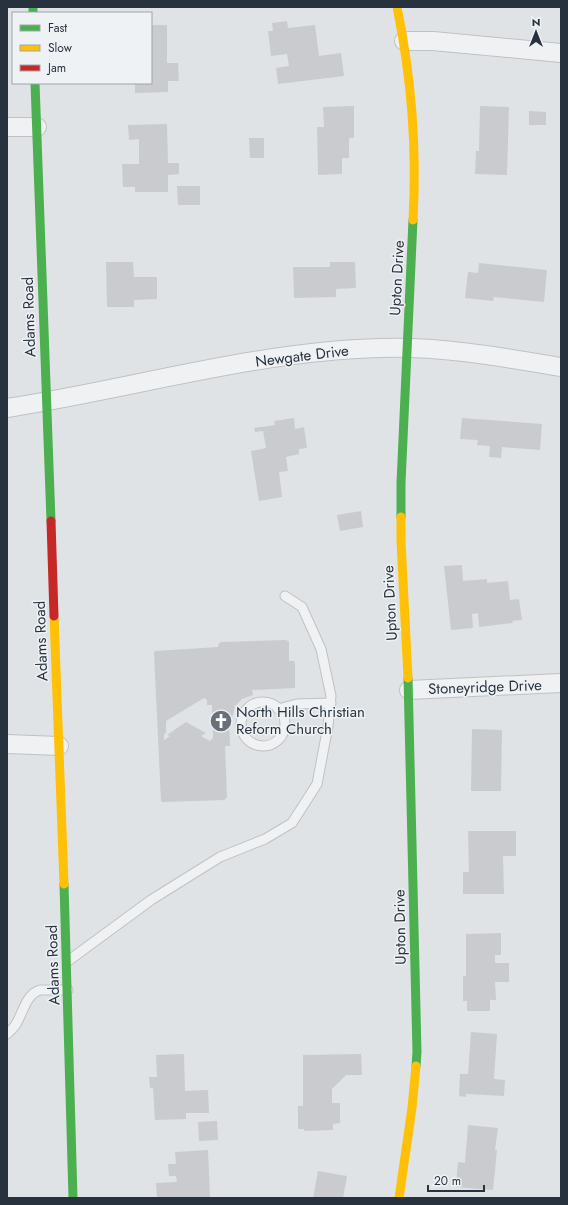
<svg xmlns="http://www.w3.org/2000/svg" width="568" height="1205" font-family="Jost,sans-serif">
	<style>
		.building { fill: #c9cbce; fill-rule: evenodd }
		.lines { fill: none; stroke-linecap: round; stroke-linejoin: round }
		.lane-casing { stroke: #bfc1c4; stroke-width: 11 }
		.street-casing { stroke: #bfc1c4; stroke-width: 20 }
		.lane { stroke: #f0f1f2; stroke-width: 9 }
		.street { stroke: #f0f1f2; stroke-width: 18 }
		.fast { stroke: #4caf50; stroke-width: 9 }
		.slow { stroke: #ffc107; stroke-width: 9 }
		.jam { stroke: #c62828; stroke-width: 9 }
		.labels { text-anchor: middle; dominant-baseline: central; stroke-width: 3; stroke-linejoin: round; paint-order: stroke }
		.street-label { font-size: 15px; fill: #28323e; stroke: #eef2f5 }
		.poi-label { font-size: 15px; fill: #28323e; stroke: #eef2f5; text-anchor: start }
	</style>
	<rect width="100%" height="100%" fill="#e0e3e6"/>
	<!-- building -->
	<g class="building">
		<path d="M287,21L288,28L315,25L319,56L341,53L344,76L278,84L276,68L289,66L287,54L271,56L268,31H273L272,23Z"/>
		<path d="M151,25H167V63H178L179,81H168V92L135,93V83H151Z"/>
		<path d="M354,106V138H349V158H342V174L318,175L317,127H324L323,107Z"/>
		<path d="M480,106L509,107L507,175L475,174L476,151H479Z"/>
		<path d="M529,111L546,112V125H529Z"/>
		<path d="M167,124L168,163H179V174L168,175V192H135V187H123L122,164H139V139L129,140L128,125Z"/>
		<path d="M249,138H264V158H250Z"/>
		<path d="M177,186H200V205H178Z"/>
		<path d="M106,262H133L134,277H157V299L134,300V307H107Z"/>
		<path d="M330,262H355L356,288L336,289V297L294,298L293,267H330Z"/>
		<path d="M479,263L547,270L544,302L494,297L493,301L465,298L468,272L478,273Z"/>
		<path d="M294,418L295,429L304,427L307,448L299,449V454L286,457L288,471L279,472L282,497L259,501L251,451L266,448L263,431L255,432L254,428L275,425L274,421Z"/>
		<path d="M462,418L542,424L540,450L502,447L501,458L489,457L490,446L477,445L478,440L460,439Z"/>
		<path d="M361,511L363,527L340,531L337,515Z"/>
		<path d="M462,565L463,581L487,579V583L508,581L510,600L519,599L522,620L512,621L513,623L479,627L478,613L472,614L473,628L451,630L444,566Z"/>
		<path d="M286,640L288,641L289,642V661H294L295,663V688L252,690L253,695L242,699L235,706L233,715L229,721L230,746H225L227,798L224,800L163,802L161,801L154,653L155,651L218,647L219,643L221,642ZM204,698L207,700V705H212L213,738L210,741L201,736L206,733L186,722L167,735L170,736L164,740V734L166,733V721Z"/>
		<path d="M472,729L502,730L501,791H471Z"/>
		<path d="M468,831H516V856H503L504,894H463V872H469Z"/>
		<path d="M501,933V955H495V963H509V982H495L496,1000H490V1011H467V1001H463V976H466V934Z"/>
		<path d="M471,1032L497,1034L494,1079L505,1080L504,1096L466,1094V1097L459,1096L460,1074H468Z"/>
		<path d="M184,1054L185,1091L208,1090L209,1113H186V1119L155,1120L153,1088H150L149,1077H157L156,1055Z"/>
		<path d="M361,1054L362,1075H346L332,1089V1103H340V1123L333,1124V1130L304,1131V1129H298V1106H303V1055Z"/>
		<path d="M217,1121L218,1140L199,1141L198,1122Z"/>
		<path d="M468,1125L498,1128L495,1150H497L493,1190L456,1187L458,1162L465,1163Z"/>
		<path d="M208,1150L210,1198H157L156,1183L177,1182L176,1176H169L168,1164H176L175,1152Z"/>
		<path d="M318,1171L347,1176L343,1198H313Z"/>
	</g>
	<g class="lines">
		<!-- lane casing -->
		<g class="lane-casing">
			<g id="lane">
				<circle cx="263" cy="724" r="22"/>
				<path d="M278,709L297,704L331,703"/>
				<path d="M68,961L151,900L220,857L265,839L292,823L317,784L328,726L331,696L321,649L302,607L285,596"/>
				<path d="M7,1034C10,1031 14,1028 16,1024C23,1013 26,994 40,990H68"/>
			</g>
		</g>
		<!-- street casing -->
		<g class="street-casing">
			<g id="street">
				<path d="M404,41H433L561,53"/>
				<path d="M7,127H37"/>
				<path d="M7,408C130,389 256,351 381,348C442,346 501,357 561,367"/>
				<path d="M409,690L561,683"/>
				<path d="M7,744L59,746"/>
			</g>
		</g>
		<!-- lane -->
		<use href="#lane" class="lane"/>
		<!-- street -->
		<use href="#street" class="street"/>
		<!-- fast -->
		<g class="fast">
			<path d="M33,7V13"/>
			<path d="M35,83L51,521"/>
			<path d="M401,517V483L413,220"/>
			<path d="M408,678L417,1052L416,1066"/>
			<path d="M64,884L73,1198"/>
		</g>
		<!-- slow -->
		<g class="slow">
			<path d="M397,7C411,75 417,150 413,220"/>
			<path d="M401,517V541L408,678"/>
			<path d="M54,616L64,884"/>
			<path d="M399,1198L412,1108L416,1066"/>
		</g>
		<!-- jam -->
		<path class="jam" d="M51,521L54,616"/>
	</g>
	<!-- icons -->
	<defs>
		<g id="church-disc" transform="scale(1.15)"><circle r="9.5" fill="#687079" stroke="#eef2f5"/><path d="M-1.2-6h2.4v3.5h3.3v2.4h-3.3V6h-2.4V-.1h-3.3v-2.4h3.3Z" fill="#fff"/></g>
	</defs>
	<g fill-rule="evenodd">
		<use href="#church-disc" x="221" y="721"/>
	</g>
	<g class="labels">
		<!-- street labels -->
		<g class="street-label">
			<text transform="translate(397 278) rotate(-87)">Upton Drive</text>
			<text transform="translate(29 317) rotate(-92)">Adams Road</text>
			<text transform="translate(302 356) rotate(-7)">Newgate Drive</text>
			<text transform="translate(390 603) rotate(-93)">Upton Drive</text>
			<text transform="translate(41 641) rotate(-92)">Adams Road</text>
			<text transform="translate(485 687) rotate(-2)">Stoneyridge Drive</text>
			<text transform="translate(400 927) rotate(-91)">Upton Drive</text>
			<text transform="translate(53 965) rotate(-92)">Adams Road</text>
		</g>
		<!-- poi labels -->
		<g class="poi-label">
			<text x="236" y="712">North Hills Christian<tspan x="236" dy="17">Reform Church</tspan></text>
		</g>
	</g>
	<!-- border -->
	<rect width="568" height="1205" fill="none" stroke="#28323e" stroke-width="16"/>
	<!-- legend -->
	<rect x="12" y="12" width="140" height="72" fill="#eef2f5" stroke="#9fa5ac"/>
	<rect x="20" y="25" width="20" height="6" fill="#4caf50" stroke="#9fa5ac"/>
	<text x="48" y="32" font-size="12" fill="#28323e">Fast</text>
	<rect x="20" y="45" width="20" height="6" fill="#ffc107" stroke="#9fa5ac"/>
	<text x="48" y="52" font-size="12" fill="#28323e">Slow</text>
	<rect x="20" y="65" width="20" height="6" fill="#c62828" stroke="#9fa5ac"/>
	<text x="48" y="72" font-size="12" fill="#28323e">Jam</text>
	<!-- north arrow -->
	<g transform="translate(536 32)" stroke="#eef2f5" stroke-width="3" paint-order="stroke">
	<path d="M0-3L7 15L0 10L-7 15Z" fill="#28323e"/>
	<text y="-6" font-size="11" font-weight="bold" text-anchor="middle" fill="#28323e">N</text>
	</g>
	<!-- scale -->
	<path d="M428 1185v6h56v-6" fill="none" stroke="#28323e" stroke-width="2"/>
	<text x="434" y="1185" font-size="12" fill="#28323e" stroke="#eef2f5" stroke-width="3" paint-order="stroke">20 m</text>
</svg>
